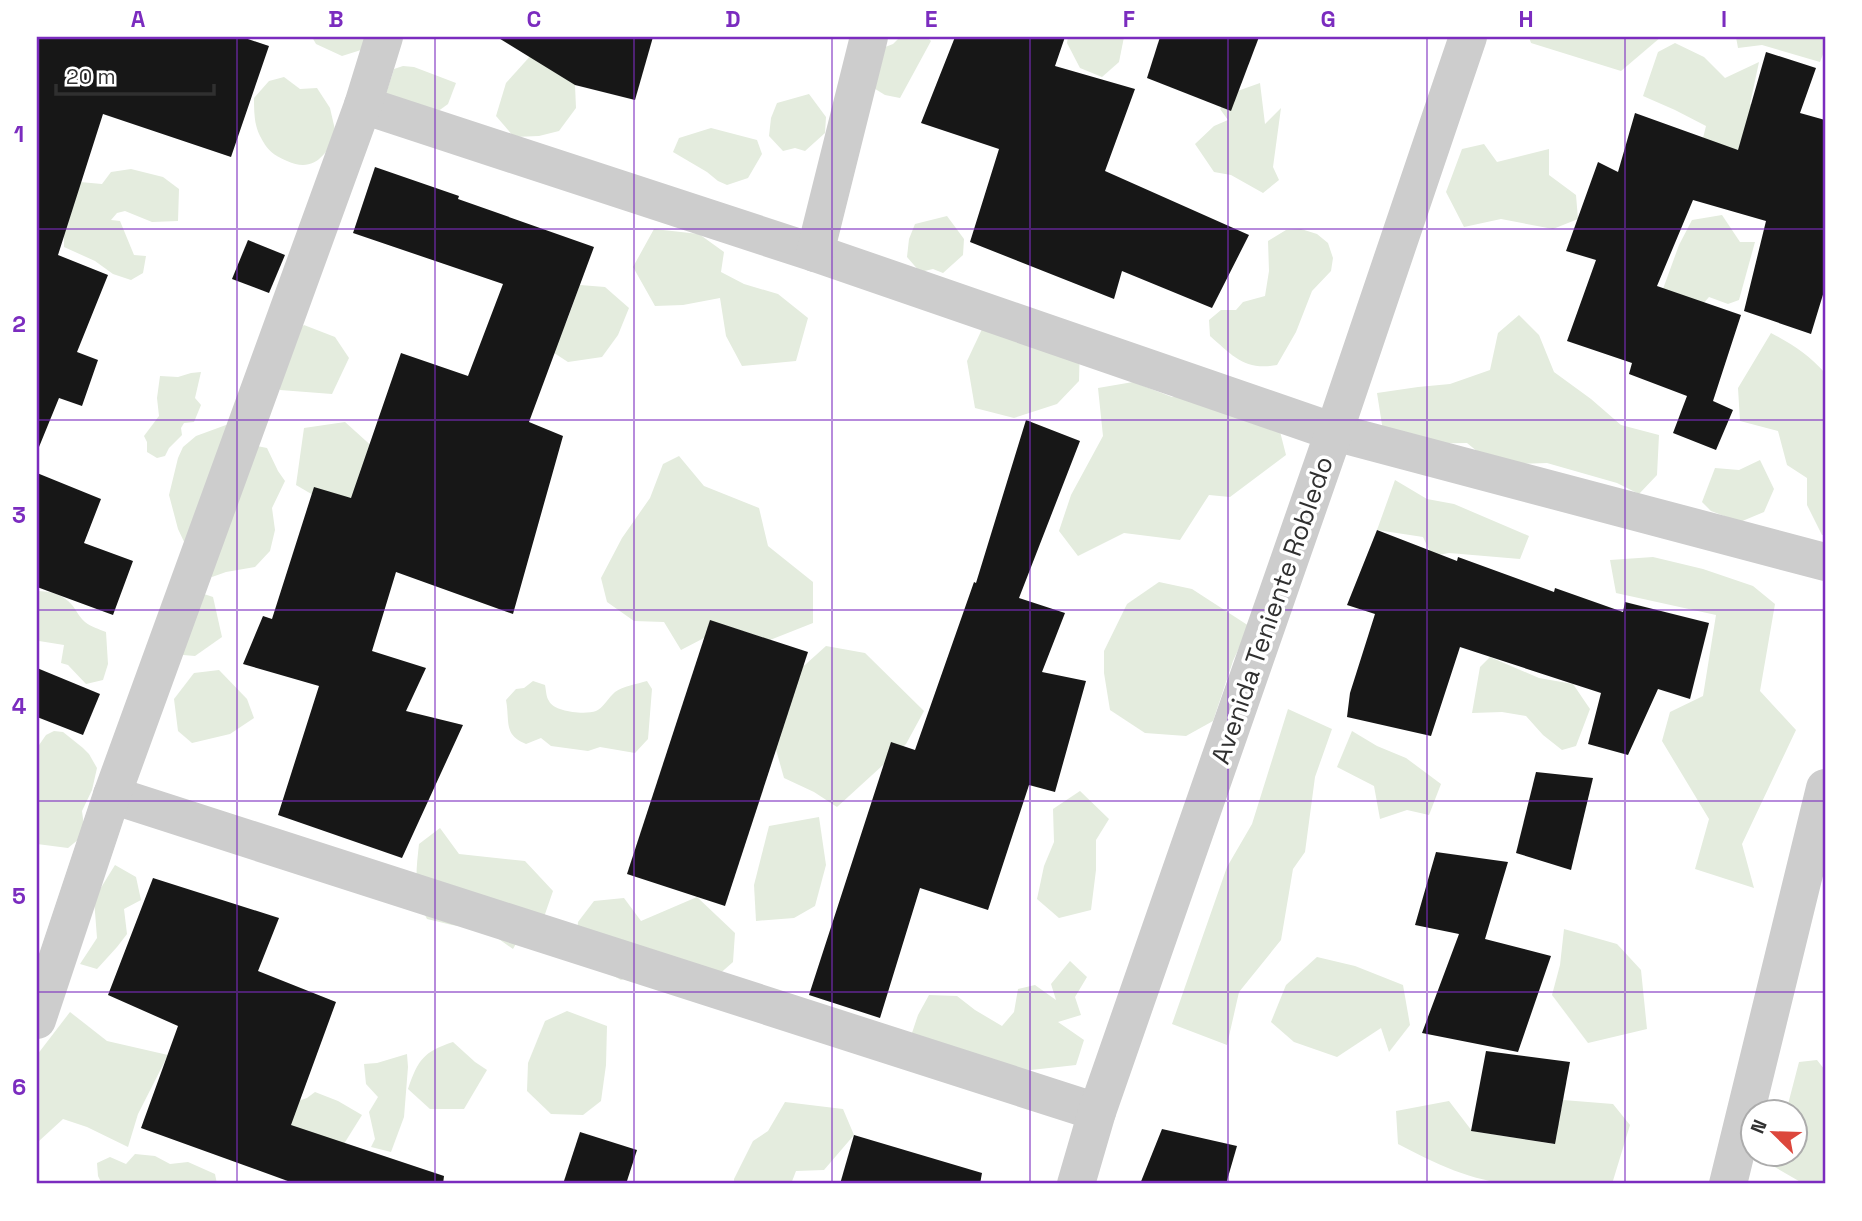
<svg xmlns="http://www.w3.org/2000/svg" width="1862" height="1221" font-family="'Space Grotesk',sans-serif">
	<style>
		.green { fill: #e4ecde }
		.building { fill: #171717 }
		.lines { fill: none; stroke-linecap: round; stroke-linejoin: round }
		.minor { stroke: #cdcdcd; stroke-width: 38 }
		.grid { fill: none; stroke: #7b2cbf; stroke-width: 2; stroke-opacity: 0.55 }
		.labels { text-anchor: middle; dominant-baseline: central; stroke-width: 7; stroke-linejoin: round; paint-order: stroke }
		.street-label { font-size: 26px; fill: #303030; stroke: #fff }
		.neatline { fill: none; stroke: #7b2cbf; stroke-width: 2.5 }
		.grid-label { font-size: 23px; text-anchor: middle; font-weight: bold; fill: #7b2cbf }
	</style>
	<rect width="100%" height="100%" fill="#fff"/>
	<!-- green -->
	<g class="green">
		<path d="M312,37H374L361,50L342,56L316,44Z"/>
		<path d="M900,37H927L931,41L900,98L885,95L872,87L880,49L893,44Z"/>
		<path d="M1068,37H1124L1119,62L1102,77L1080,68L1067,43Z"/>
		<path d="M1529,37H1661L1621,71L1531,43Z"/>
		<path d="M1736,37H1825V49L1820,62L1762,45L1738,48Z"/>
		<path d="M1675,43L1704,57L1725,78L1759,62L1750,104L1792,117L1743,148L1696,166L1706,126L1675,110L1643,96L1658,52Z"/>
		<path d="M533,53L575,85L576,108L559,131L539,136L514,137L496,116L506,83Z"/>
		<path d="M403,66L414,67L456,83L448,104L430,117L385,97L394,69Z"/>
		<path d="M284,77L300,89L317,88L330,108L336,134C326,156 313,173 287,161C273,155 267,150 260,136C254,124 254,111 254,98L269,81Z"/>
		<path d="M1260,83L1265,124L1281,108L1273,167L1279,180L1263,193L1231,175L1214,172L1195,144L1214,126L1228,120L1220,109L1229,94Z"/>
		<path d="M809,94L826,117L825,133L805,151L795,148L783,151L769,136L771,118L777,103Z"/>
		<path d="M711,128L757,140L762,154L748,178L727,185L718,181L707,172L673,152L679,138Z"/>
		<path d="M1484,144L1497,162L1549,149V175L1576,195L1578,219L1553,229L1501,219L1464,227L1446,192L1462,149Z"/>
		<path d="M131,169L163,177L179,189L178,221L152,222L125,211L117,213L111,220L120,221L134,255L146,256L143,273L131,280L113,274L95,261L64,247V229L80,182L102,184L111,172Z"/>
		<path d="M1722,215L1740,242H1755L1739,300L1728,304L1709,297L1693,315L1663,289L1679,245L1692,220Z"/>
		<path d="M947,216L964,239L963,255L943,273L933,269L920,272L907,257L909,239L915,224Z"/>
		<path d="M654,229L699,234L724,252L721,272L744,284L778,294L808,318L796,361L742,366L726,336L720,298L683,305L655,306L633,267Z"/>
		<path d="M1301,229L1317,234L1328,243L1333,258L1331,271L1312,291L1296,332L1277,365C1245,371 1233,356 1210,336L1209,320L1221,310H1236L1243,302L1265,296L1269,271L1268,241L1286,230Z"/>
		<path d="M580,285L605,287L629,308L618,335L602,357L568,362L548,349L566,323Z"/>
		<path d="M1519,315L1539,335L1554,372L1591,399L1621,425L1659,435L1657,475L1639,494L1617,483L1547,463L1494,465L1467,443L1409,444L1383,431L1377,393L1418,387L1450,384L1490,370L1498,333Z"/>
		<path d="M304,325L335,337L349,358L332,394L280,390V348Z"/>
		<path d="M983,327L1080,343L1079,381L1057,404L1014,418L975,408L967,361Z"/>
		<path d="M1771,333C1792,344 1809,355 1825,373V535H1822L1807,505V478L1787,465L1778,431L1740,421L1738,388Z"/>
		<path d="M201,372L195,398L201,405L194,422L184,423L181,428L182,435L169,448L165,456L157,458L147,452V442L144,436L159,416L157,398L160,376L178,377L191,373Z"/>
		<path d="M1133,382L1172,397L1245,384L1274,408L1286,455L1230,497L1209,495L1180,540L1124,533L1078,556L1059,531L1071,495L1103,436L1098,388Z"/>
		<path d="M345,422L376,450L427,457L337,509L296,485L304,428Z"/>
		<path d="M226,425L257,446L267,448L278,471L285,481L272,508L275,530L270,551L255,567L226,572L212,577L196,567L178,529L169,495L178,458L183,447L196,436Z"/>
		<path d="M679,456L704,486L759,508L768,546L813,582V623L770,640L727,626L681,650L664,622L634,621L607,602L601,578L622,538L650,498L663,464Z"/>
		<path d="M1760,460L1774,489L1764,512L1740,522L1711,511L1702,502L1715,468L1739,470Z"/>
		<path d="M1395,480L1427,499L1454,504L1529,536L1520,559L1449,553L1432,556L1423,537L1377,530Z"/>
		<path d="M1653,557L1703,569L1753,586L1775,604L1760,691L1796,730L1742,844L1754,888L1695,869L1709,819L1662,741L1670,712L1703,696L1716,615L1616,593L1610,560Z"/>
		<path d="M1159,582L1192,589L1249,626L1233,661L1213,721L1186,736L1145,733L1110,710L1104,673V651L1127,604Z"/>
		<path d="M37,591C50,591 63,594 72,605C77,611 79,617 85,622C91,627 99,629 106,632L108,664L103,680L86,684L68,665L61,663L64,645L39,641L37,637Z"/>
		<path d="M195,591L213,597L222,637L195,656L171,654Z"/>
		<path d="M826,646L865,653L924,711L906,744L837,807L814,792L784,778L775,746L786,682Z"/>
		<path d="M1490,657L1539,678L1573,684L1590,709L1576,746L1562,750L1543,735L1526,716L1502,712L1472,713L1480,667Z"/>
		<path d="M219,670L247,699L254,718L230,734L192,743L178,731L174,699L194,673Z"/>
		<path d="M533,681L545,685C546,689 546,697 549,701C554,712 585,715 596,711C602,709 609,697 615,692C623,686 637,684 647,681L652,689L648,739L635,753L600,747L588,751L551,746L541,738L526,744C503,735 510,721 506,700L516,689L524,688Z"/>
		<path d="M1288,709L1332,729L1315,777L1305,852L1293,869L1281,940L1239,992L1227,1045L1172,1024L1227,867L1252,824Z"/>
		<path d="M54,731L63,732L83,748L89,754L97,768L92,790L82,811L85,834L68,848L37,844V748L46,735Z"/>
		<path d="M1352,731L1377,746L1406,758L1441,784L1429,815L1407,810L1380,819L1374,786L1337,767Z"/>
		<path d="M1080,791L1109,819L1096,840V870L1091,910L1059,918L1037,899L1044,866L1054,842L1053,809Z"/>
		<path d="M819,817L826,865L815,906L794,918L756,921L754,885L769,826Z"/>
		<path d="M440,828L459,854L525,861L553,891L544,917L526,926L513,949L486,930L452,925L427,919C413,893 416,872 419,844Z"/>
		<path d="M115,865L136,877L141,900L124,909L127,934L117,947L97,969L80,964L97,938L94,899Z"/>
		<path d="M697,897L735,933L733,962L708,984L656,967L621,980L575,954L578,922L594,901L624,898L641,921Z"/>
		<path d="M1564,929L1617,944L1641,970L1647,1029L1588,1043L1552,995L1560,965Z"/>
		<path d="M1317,957L1355,966L1403,985L1410,1025L1389,1052L1381,1028L1337,1057L1294,1042L1271,1022L1286,985Z"/>
		<path d="M1070,961L1087,977L1075,997L1081,1015L1058,1022L1084,1040L1076,1065L1031,1070L1007,1080L912,1033L918,1015L929,995L957,996L975,1010L1002,1026L1014,1012L1018,989L1035,985L1056,1000L1051,984Z"/>
		<path d="M567,1011L607,1026L606,1065L601,1101L583,1115L551,1114L527,1091L528,1063L545,1021Z"/>
		<path d="M70,1012L107,1041L168,1055L138,1114L128,1147L87,1127L63,1119L39,1141L37,1135V1055Z"/>
		<path d="M453,1042L475,1062L487,1070L464,1109H430L408,1089C418,1060 423,1052 453,1042Z"/>
		<path d="M407,1054L408,1067L404,1117L391,1152L371,1147L375,1139L369,1112L378,1097L366,1084L364,1064L377,1063Z"/>
		<path d="M1817,1060L1825,1070V1184H1804L1773,1166L1776,1155L1796,1154V1112H1786L1799,1062Z"/>
		<path d="M315,1092L338,1101L362,1115L342,1147L314,1184H287L263,1132L292,1103L307,1098Z"/>
		<path d="M1563,1100L1613,1104L1630,1125L1612,1184C1580,1184 1547,1186 1514,1184C1473,1182 1434,1163 1398,1144L1396,1111L1449,1101L1472,1131L1554,1144Z"/>
		<path d="M785,1102L843,1109L854,1135L824,1170L796,1171L791,1184H734V1179L753,1141L768,1131Z"/>
		<path d="M135,1154L155,1156L170,1164L188,1162L215,1174L217,1184H102L98,1176L97,1163L110,1157L126,1164Z"/>
	</g>
	<!-- building -->
	<g class="building">
		<path d="M37,37H242L269,46L231,157L103,114L58,255L108,275L77,352L98,360L82,406L59,398L39,447H37Z"/>
		<path d="M497,37H653L635,100L575,85Z"/>
		<path d="M955,37H1065L1055,66L1135,89L1105,171L1249,235L1212,308L1122,271L1114,299L970,242L999,149L921,123Z"/>
		<path d="M1160,37H1259L1231,111L1147,78Z"/>
		<path d="M1766,52L1816,68L1800,113L1825,120V288L1811,334L1744,311L1766,221L1693,200L1657,286L1741,315L1713,401L1733,410L1716,450L1673,433L1687,396L1629,374L1632,363L1567,341L1596,260L1566,251L1598,162L1618,172L1635,113L1738,150Z"/>
		<path d="M375,167L459,196L458,199L594,247L529,422L563,436L513,614L396,572L372,651L426,668L406,711L463,725L402,858L278,815L319,686L243,664L263,616L272,619L314,487L351,498L401,353L468,376L503,284L353,233Z"/>
		<path d="M248,240L285,255L269,293L232,279Z"/>
		<path d="M1026,420L1080,441L1019,598L1065,613L1042,672L1086,681L1055,792L1029,785L988,910L920,888L880,1018L809,995L891,742L915,750L974,582L976,583Z"/>
		<path d="M37,473L101,499L84,543L133,561L113,615L37,587Z"/>
		<path d="M1377,530L1457,561L1458,557L1554,592L1555,588L1623,612L1625,602L1709,623L1690,699L1658,689L1628,755L1588,744L1601,693L1460,647L1431,736L1347,717L1350,693L1375,614L1347,605Z"/>
		<path d="M710,620L808,652L725,906L627,874Z"/>
		<path d="M37,668L100,694L83,735L37,717Z"/>
		<path d="M1536,772L1593,778L1571,870L1516,853Z"/>
		<path d="M1436,852L1508,862L1485,939L1551,956L1518,1052L1422,1033L1459,934L1415,925Z"/>
		<path d="M153,878L279,918L258,971L336,1002L291,1125L444,1176L443,1184H296L141,1128L178,1026L108,995Z"/>
		<path d="M1486,1051L1570,1062L1555,1144L1471,1131Z"/>
		<path d="M1162,1129L1237,1146L1226,1184H1140Z"/>
		<path d="M580,1132L637,1150L626,1184H563Z"/>
		<path d="M854,1135L982,1173L980,1184H840Z"/>
	</g>
	<g class="lines">
		<!-- minor -->
		<g class="minor">
			<path d="M363,105L815,253L1334,432L1825,562"/>
			<path d="M815,253L869,37"/>
			<path d="M112,795L1097,1112"/>
			<path d="M37,1020L112,795L363,105L384,37"/>
			<path d="M1076,1184L1097,1112L1334,432L1468,37"/>
			<path d="M1728,1184L1825,788"/>
		</g>
	</g>
	<!-- grid -->
	<path class="grid" d="M237,37V1184M435,37V1184M634,37V1184M832,37V1184M1030,37V1184M1228,37V1184M1427,37V1184M1625,37V1184M37,229H1825M37,420H1825M37,610H1825M37,801H1825M37,992H1825"/>
	<g class="labels">
		<!-- street labels -->
		<g class="street-label">
			<text transform="translate(1272 610) rotate(-71)">Avenida Teniente Robledo</text>
		</g>
	</g>
	<!-- border -->
	<rect width="1862" height="1221" fill="none" stroke="#ffffff" stroke-width="77"/>
	<!-- north arrow -->
	<g transform="translate(1774 1133) rotate(293)"><circle r="33" fill="#ffffff" stroke="#acacac" stroke-width="2"/>
	<path d="M0-5L12 26L0 18L-12 26Z" fill="#dc473c"/>
	<text y="-10" font-size="19" font-weight="bold" text-anchor="middle" fill="#303030">N</text>
	</g>
	<!-- scale -->
	<path d="M56 84v10h158v-10" fill="none" stroke="#303030" stroke-width="3.5"/>
	<text x="66" y="84" font-size="21" fill="#303030" stroke="#ffffff" stroke-width="5" paint-order="stroke">20 m</text>
	<rect x="38" y="38" width="1786" height="1144" class="neatline"/>
	<g class="grid-label">
		<text x="138" y="27">A</text>
		<text x="336" y="27">B</text>
		<text x="534" y="27">C</text>
		<text x="733" y="27">D</text>
		<text x="931" y="27">E</text>
		<text x="1129" y="27">F</text>
		<text x="1328" y="27">G</text>
		<text x="1526" y="27">H</text>
		<text x="1724" y="27">I</text>
		<text x="19" y="142">1</text>
		<text x="19" y="332">2</text>
		<text x="19" y="523">3</text>
		<text x="19" y="714">4</text>
		<text x="19" y="904">5</text>
		<text x="19" y="1095">6</text>
	</g>
</svg>
